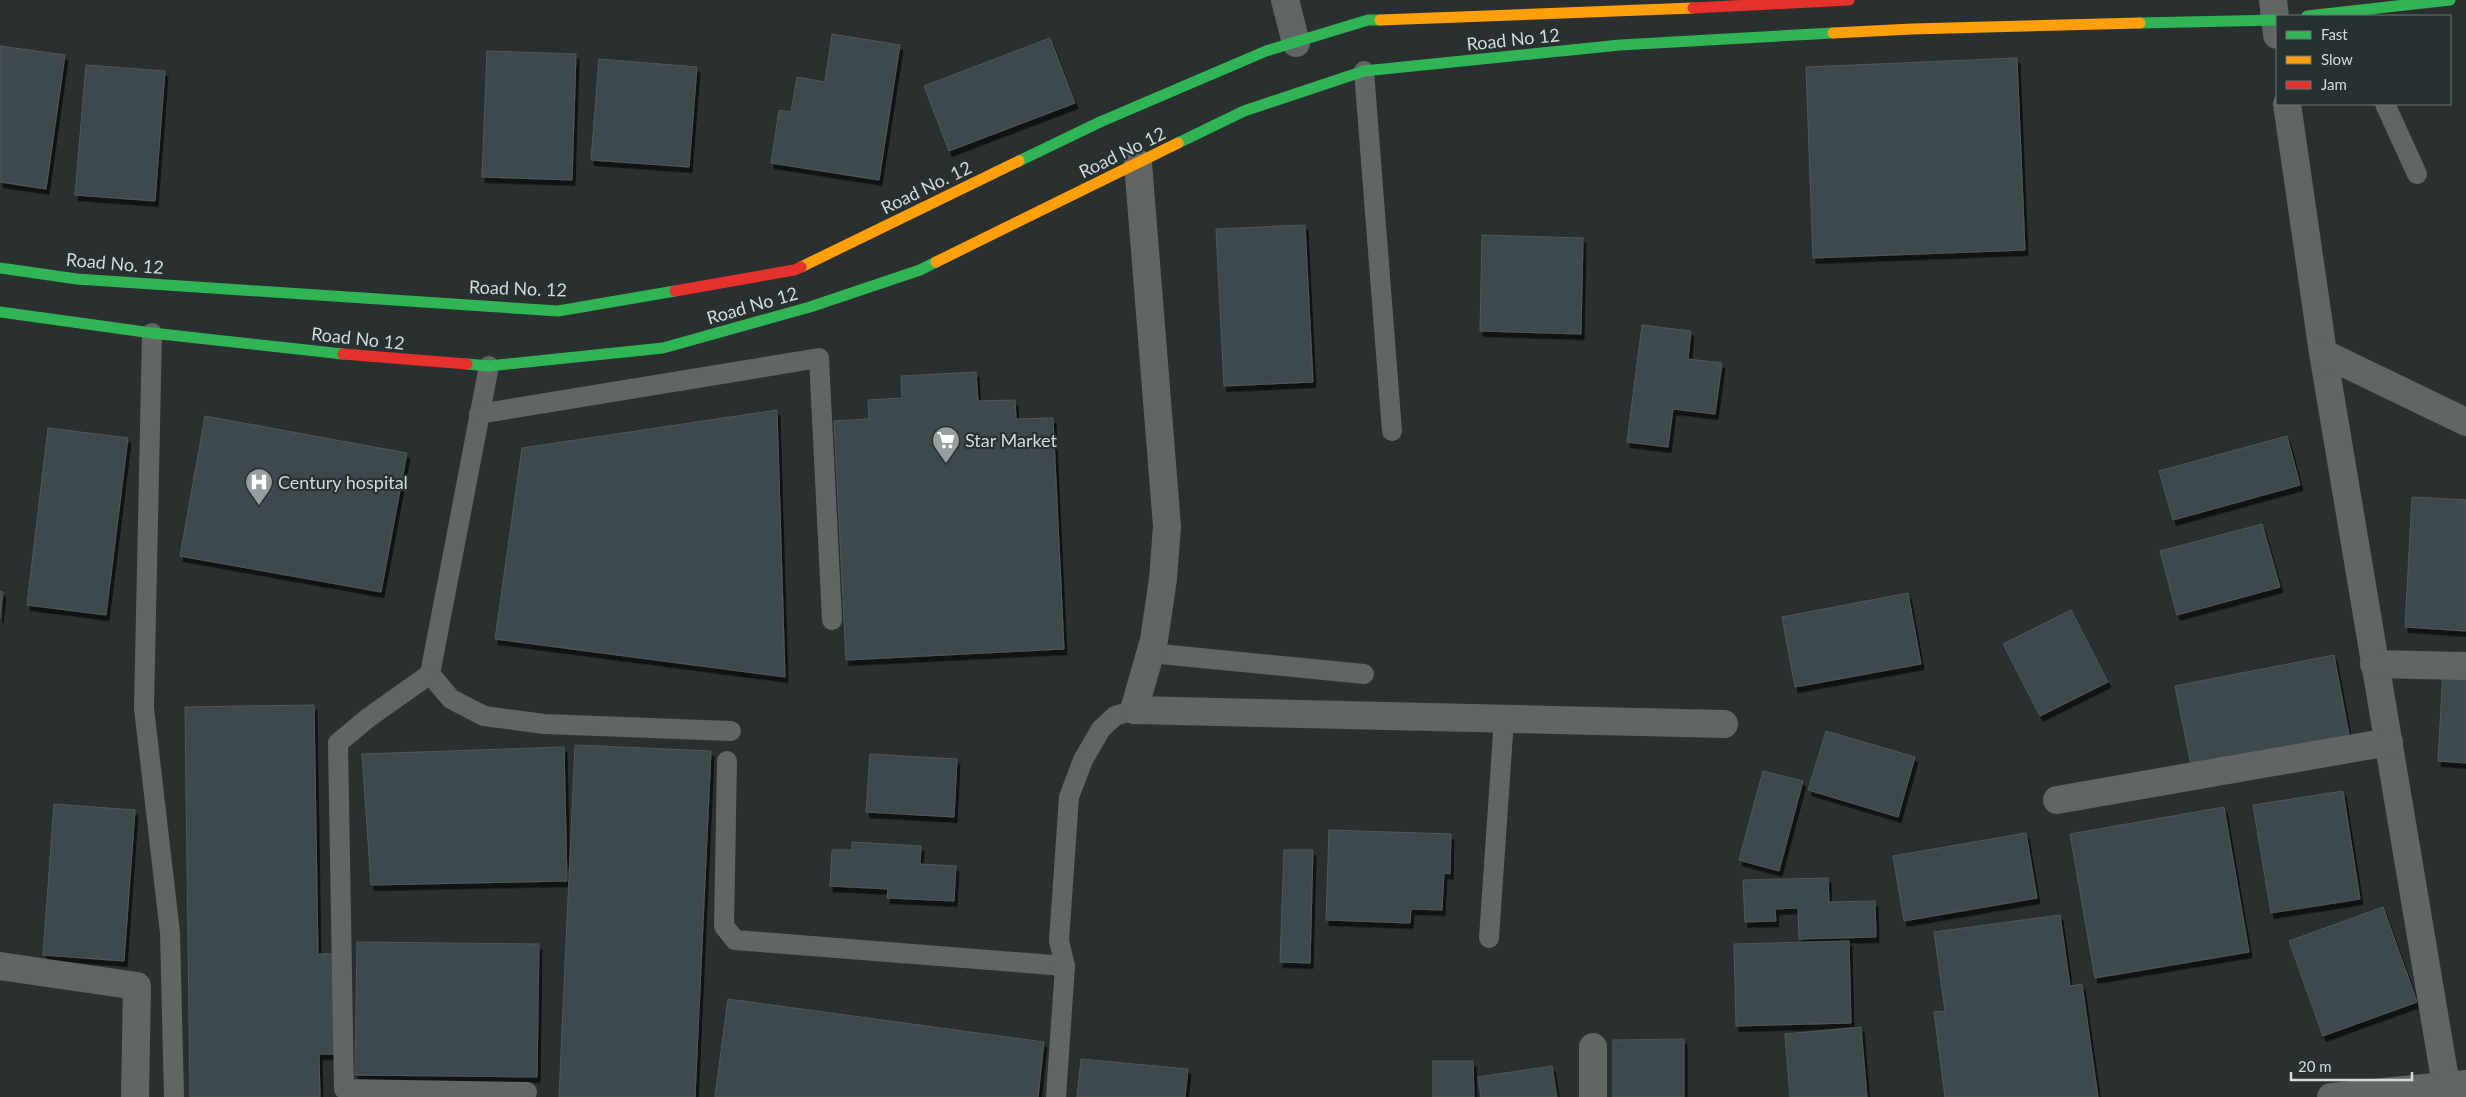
<svg xmlns="http://www.w3.org/2000/svg" width="2466" height="1097" font-family="Lato,sans-serif">
	<style>
		.building { fill: #3c4a4e; stroke: #535757; filter: url(#shadow) }
		.lines { fill: none; stroke-linecap: round; stroke-linejoin: round }
		.lane { stroke: #626565; stroke-width: 20 }
		.street { stroke: #626565; stroke-width: 28 }
		.fast { stroke: #30b455; stroke-width: 11 }
		.slow { stroke: #ff9f0a; stroke-width: 11 }
		.jam { stroke: #e5322d; stroke-width: 11 }
		.labels { text-anchor: middle; dominant-baseline: central; stroke-width: 4.5; stroke-linejoin: round; paint-order: stroke }
		.street-label { font-size: 18px; fill: #d4d9d9; stroke: #283131 }
		.poi-label { font-size: 18px; fill: #d4d9d9; stroke: #283131; text-anchor: start }
	</style>
	<defs>
		<filter id="shadow"><feDropShadow dx="3" dy="5.5" stdDeviation="0" flood-color="#0009"/></filter>
	</defs>
	<rect width="100%" height="100%" fill="#2a2f2f"/>
	<!-- building -->
	<g class="building">
		<path d="M832,34L900,45L879,180L771,163L779,110L791,112L797,77L825,82Z"/>
		<path d="M1050,38L1075,103L949,151L924,86Z"/>
		<path d="M0,46L65,55L46,189L0,182Z"/>
		<path d="M487,51L576,54L572,180L482,177Z"/>
		<path d="M2017,58L2025,250L1813,258L1806,67Z"/>
		<path d="M599,59L697,67L689,167L591,160Z"/>
		<path d="M86,65L165,71L155,201L75,195Z"/>
		<path d="M1305,225L1313,382L1224,386L1216,229Z"/>
		<path d="M1482,235L1583,238L1581,334L1480,331Z"/>
		<path d="M1642,325L1691,331L1688,359L1722,363L1715,414L1673,409L1668,447L1627,442Z"/>
		<path d="M976,372L978,401L1015,400L1016,419L1053,418L1064,649L846,660L834,421L869,419L868,400L902,398L901,376Z"/>
		<path d="M777,410L785,677L495,639L522,448Z"/>
		<path d="M205,416L407,453L381,592L180,556Z"/>
		<path d="M48,428L128,438L106,615L27,605Z"/>
		<path d="M2287,436L2300,485L2173,520L2159,471Z"/>
		<path d="M2412,497L2466,500V631L2405,627Z"/>
		<path d="M2262,524L2280,587L2177,615L2160,551Z"/>
		<path d="M0,591L3,592L0,618Z"/>
		<path d="M1908,593L1921,664L1795,687L1782,617Z"/>
		<path d="M2071,610L2108,682L2040,716L2003,644Z"/>
		<path d="M2334,655L2350,740L2192,770L2175,686Z"/>
		<path d="M2443,670L2466,671V763L2438,761Z"/>
		<path d="M314,705L318,954H348L347,1054H319L320,1097H190L185,707Z"/>
		<path d="M1826,731L1915,757L1898,817L1808,790Z"/>
		<path d="M575,745L711,751L695,1097H559Z"/>
		<path d="M564,747L567,881L371,885L362,754Z"/>
		<path d="M870,754L957,759L954,817L866,812Z"/>
		<path d="M1763,771L1803,781L1779,871L1739,860Z"/>
		<path d="M2343,791L2360,899L2271,913L2253,805Z"/>
		<path d="M54,804L135,810L124,961L43,955Z"/>
		<path d="M2224,807L2249,952L2095,978L2070,834Z"/>
		<path d="M1329,830L1451,834L1450,874L1444,873L1442,910L1411,909L1410,923L1326,920Z"/>
		<path d="M2026,833L2037,898L1904,921L1893,856Z"/>
		<path d="M852,842L921,846L920,864L956,866L954,901L887,898L888,889L830,886L832,850H852Z"/>
		<path d="M1284,850H1313L1310,963L1280,962Z"/>
		<path d="M1828,878L1829,902L1875,901L1876,937L1799,939L1798,908L1775,909L1776,921L1745,922L1743,880Z"/>
		<path d="M2383,907L2417,1002L2323,1036L2289,941Z"/>
		<path d="M2060,915L2070,986L2082,984L2098,1097H1945L1934,1012L1945,1011L1934,932Z"/>
		<path d="M1849,941L1851,1023L1736,1026L1734,944Z"/>
		<path d="M357,942L539,944L537,1077L355,1075Z"/>
		<path d="M728,999L1044,1042L1038,1097H715Z"/>
		<path d="M1861,1027L1867,1097H1790L1785,1034Z"/>
		<path d="M1684,1039V1097H1613V1040Z"/>
		<path d="M1081,1059L1188,1069L1185,1097H1077Z"/>
		<path d="M1433,1061H1473L1474,1097H1433Z"/>
		<path d="M1552,1066L1557,1097H1481L1478,1077Z"/>
	</g>
	<g class="lines">
		<!-- lane -->
		<g class="lane">
			<path d="M1364,71L1392,431"/>
			<path d="M2385,104L2417,174"/>
			<path d="M152,333L144,708L170,933L174,1097"/>
			<path d="M489,366L430,674L451,699L484,716L544,724L731,731"/>
			<path d="M479,414L819,358L832,620"/>
			<path d="M1150,653L1364,674"/>
			<path d="M430,674L368,718L338,743L344,1089L527,1092"/>
			<path d="M727,761L724,926L735,940L1065,966"/>
			<path d="M1489,938L1504,719"/>
			<path d="M1056,1097L1065,966L1059,941L1069,797L1083,760L1101,729L1115,716L1134,710"/>
		</g>
		<!-- street -->
		<g class="street">
			<path d="M1285,0L1296,43"/>
			<path d="M2273,0L2277,35"/>
			<path d="M2287,104L2323,353L2448,1097"/>
			<path d="M1138,163L1167,526L1163,579L1154,640L1134,710L1724,724"/>
			<path d="M2323,353L2466,422"/>
			<path d="M2374,664L2466,666"/>
			<path d="M2057,800L2389,742"/>
			<path d="M0,966L137,986L135,1097"/>
			<path d="M1593,1047V1097"/>
			<path d="M2331,1097L2466,1084"/>
		</g>
		<!-- fast -->
		<g class="fast">
			<path d="M2307,16L2450,0"/>
			<path d="M2140,23L2277,20"/>
			<path d="M1178,143L1244,111L1364,71L1620,45L1833,33"/>
			<path d="M1019,161L1100,122L1266,51L1368,20H1380"/>
			<path d="M0,268L77,279L558,311L675,291"/>
			<path d="M0,312L152,333L343,354"/>
			<path d="M467,364L489,366L663,348L810,307L920,270L936,262"/>
		</g>
		<!-- slow -->
		<g class="slow">
			<path d="M1380,20L1693,8"/>
			<path d="M1833,33L1912,29L2140,23"/>
			<path d="M936,262L1178,143"/>
			<path d="M801,267L1019,161"/>
		</g>
		<!-- jam -->
		<g class="jam">
			<path d="M1693,8L1849,0"/>
			<path d="M675,291L794,270L801,267"/>
			<path d="M343,354L467,364"/>
		</g>
	</g>
	<!-- icons -->
	<defs>
		<g id="supermarket-pin" transform="scale(1.4375)"><path d="M0 17L-7.5 6A9.5 9.5 0 1 1 7.5 6Z" fill="#989e9e" stroke="#283131"/><path d="M-6-5.5h2.5l.6 2H6L4.5 2H-2.5L-4.4-4H-6ZM-1.5 3.2a1.3 1.3 0 1 0 .1 0ZM3 3.2a1.3 1.3 0 1 0 .1 0Z" fill="#fff"/></g>
		<g id="hospital-pin" transform="scale(1.4375)"><path d="M0 17L-7.5 6A9.5 9.5 0 1 1 7.5 6Z" fill="#989e9e" stroke="#283131"/><path d="M-5-5h3v3.5h4V-5h3V5h-3V1.5h-4V5h-3Z" fill="#fff"/></g>
	</defs>
	<g fill-rule="evenodd">
		<use href="#supermarket-pin" x="946" y="440"/>
		<use href="#hospital-pin" x="259" y="482"/>
	</g>
	<g class="labels">
		<!-- street labels -->
		<g class="street-label">
			<text transform="translate(1513 39) rotate(-6)">Road No 12</text>
			<text transform="translate(1122 152) rotate(-26)">Road No 12</text>
			<text transform="translate(926 187) rotate(-26)">Road No. 12</text>
			<text transform="translate(115 263) rotate(5)">Road No. 12</text>
			<text transform="translate(518 288) rotate(2)">Road No. 12</text>
			<text transform="translate(752 305) rotate(-16)">Road No 12</text>
			<text transform="translate(358 338) rotate(6)">Road No 12</text>
		</g>
		<!-- poi labels -->
		<g class="poi-label">
			<text x="965" y="440">Star Market</text>
			<text x="278" y="482">Century hospital</text>
		</g>
	</g>
	<!-- legend -->
	<rect x="2276" y="15" width="175" height="90" fill="#283131" stroke="#6d7474"/>
	<rect x="2286" y="31" width="25" height="8" fill="#30b455" stroke="#6d7474"/>
	<text x="2321" y="40" font-size="15" fill="#d4d9d9">Fast</text>
	<rect x="2286" y="56" width="25" height="8" fill="#ff9f0a" stroke="#6d7474"/>
	<text x="2321" y="65" font-size="15" fill="#d4d9d9">Slow</text>
	<rect x="2286" y="81" width="25" height="8" fill="#e5322d" stroke="#6d7474"/>
	<text x="2321" y="90" font-size="15" fill="#d4d9d9">Jam</text>
	<!-- scale -->
	<path d="M2291 1072v8h121v-8" fill="none" stroke="#d4d9d9" stroke-width="2.5"/>
	<text x="2298" y="1072" font-size="15" fill="#d4d9d9" stroke="#283131" stroke-width="4" paint-order="stroke">20 m</text>
</svg>
